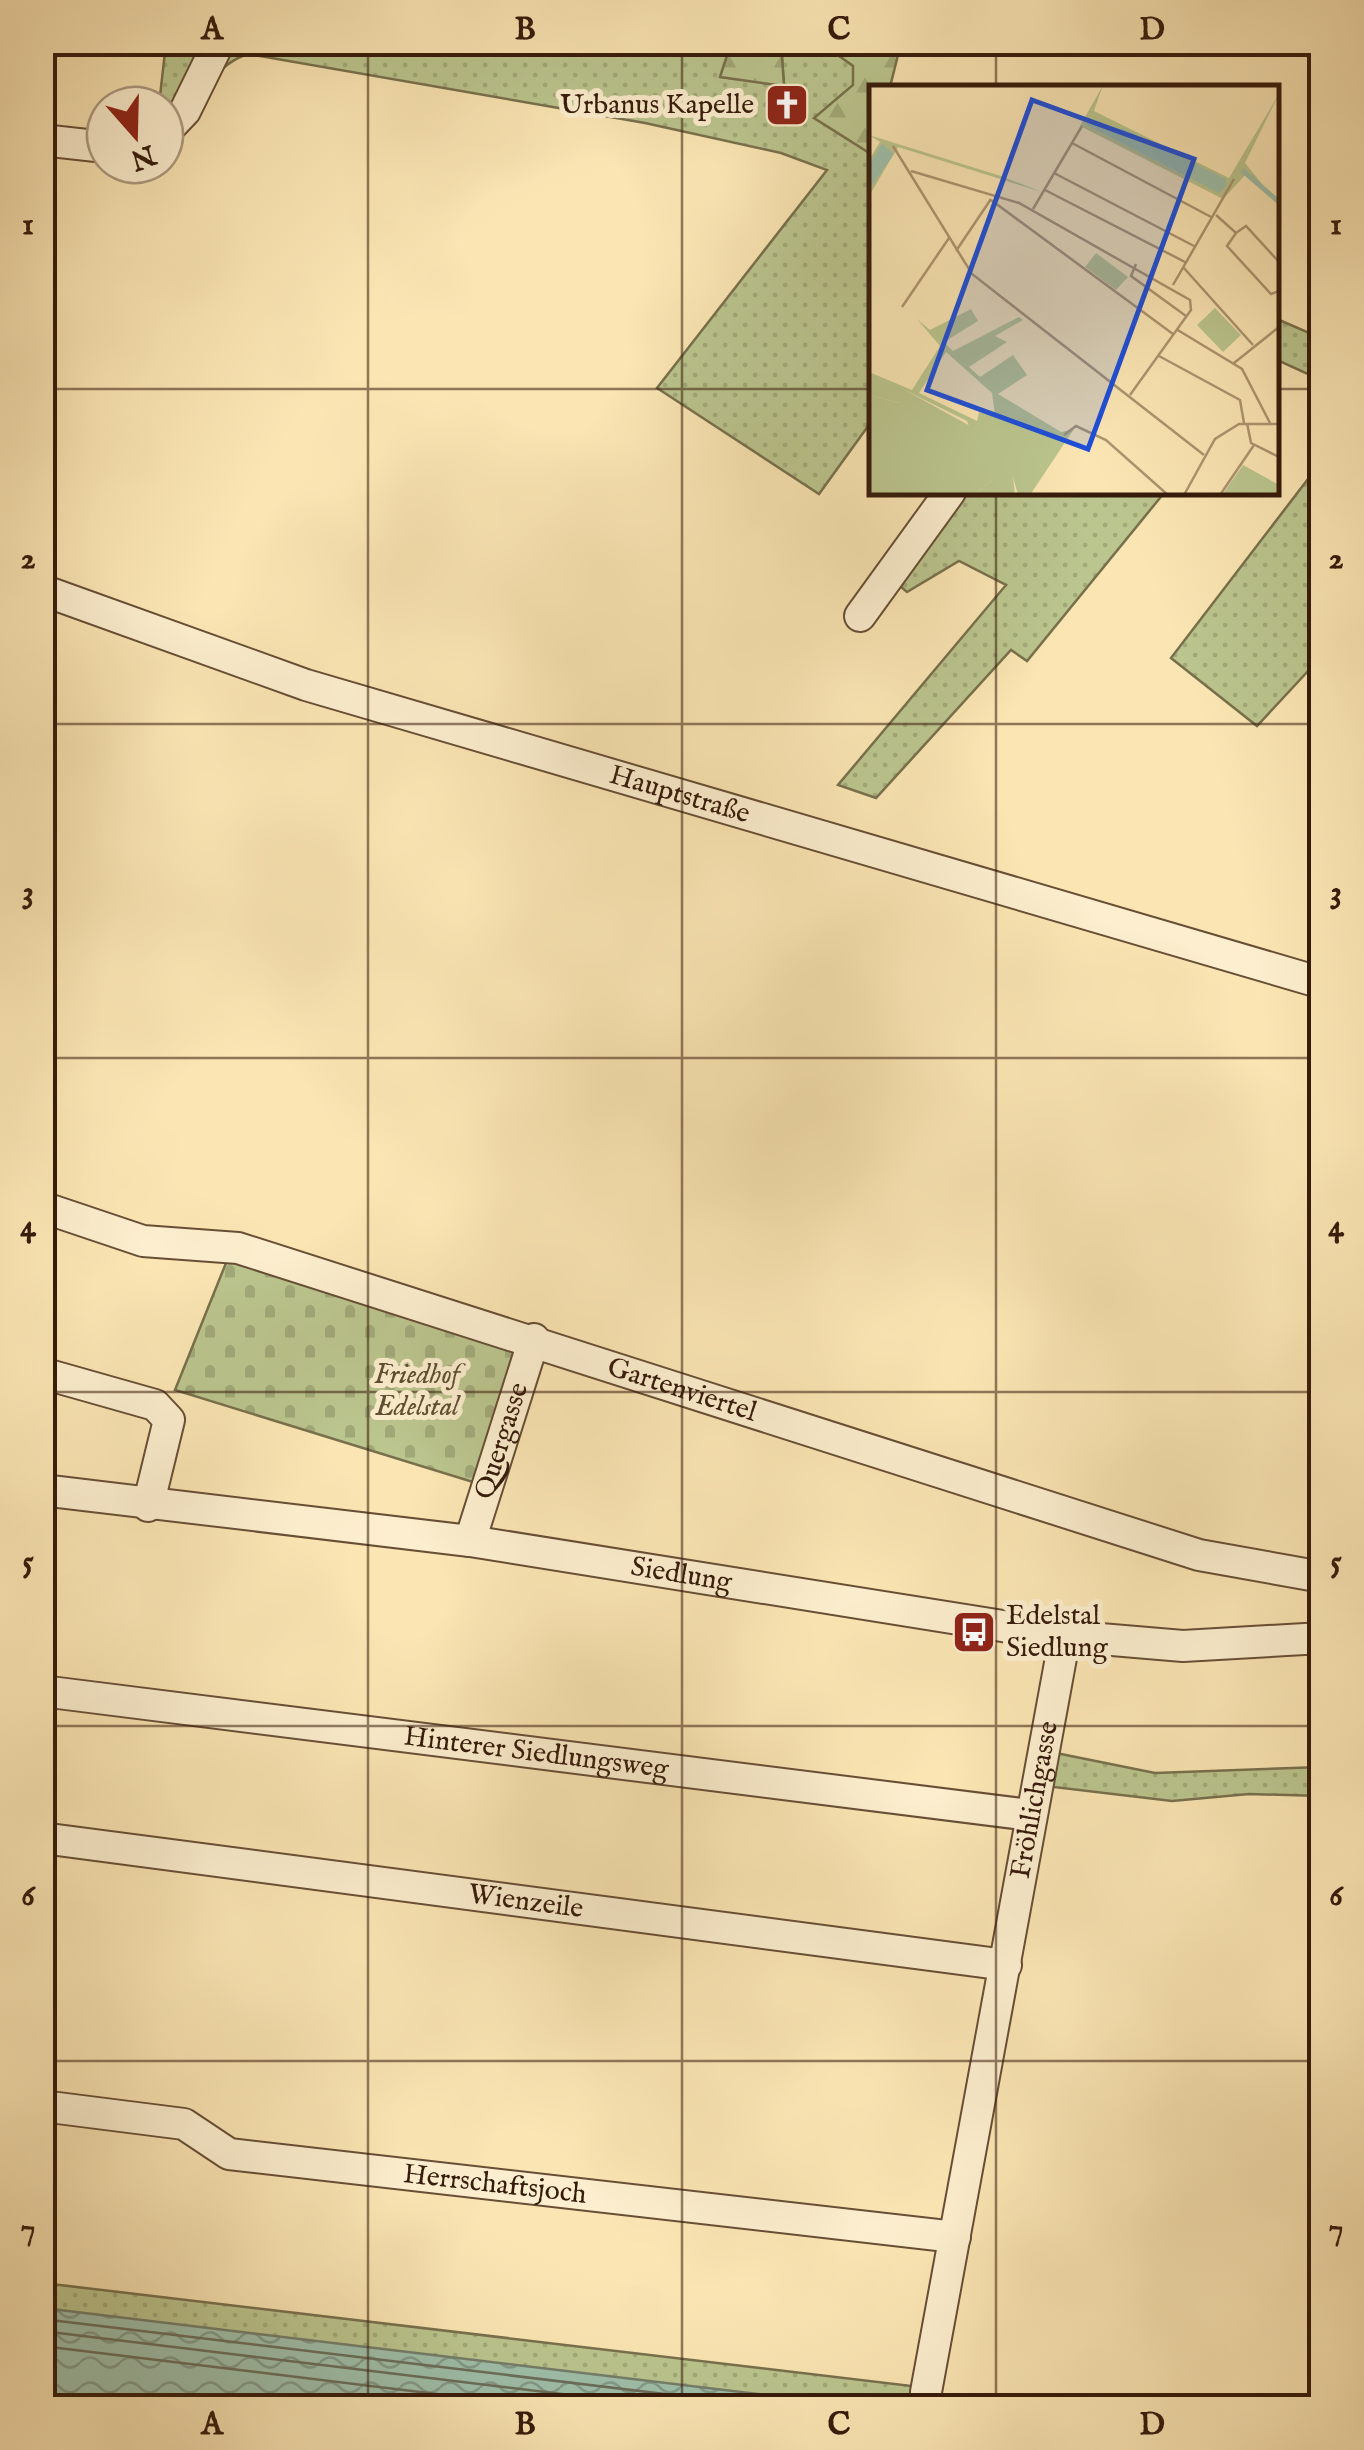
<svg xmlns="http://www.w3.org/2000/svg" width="1364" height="2450" font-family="'IM FELL English',serif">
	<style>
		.grass { fill: url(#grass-dots); stroke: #78704c; stroke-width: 2.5 }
		.forest { fill: url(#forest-firs); stroke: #78704c; stroke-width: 2.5 }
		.cemetery { fill: url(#cemetery-stones); stroke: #78704c; stroke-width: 2.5 }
		.water { fill: url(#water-waves); stroke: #747d6a; stroke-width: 2.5 }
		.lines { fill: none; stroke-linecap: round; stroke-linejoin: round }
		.shore { stroke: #6a6d5a; stroke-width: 2.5 }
		.minor-casing { stroke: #674e35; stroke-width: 34 }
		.minor { stroke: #fceece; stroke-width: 30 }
		.grid { fill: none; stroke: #361b0b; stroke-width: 2.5; stroke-opacity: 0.55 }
		.labels { text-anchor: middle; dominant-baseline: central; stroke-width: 10; stroke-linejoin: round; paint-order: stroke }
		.poi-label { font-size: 28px; fill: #361b0b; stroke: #fceece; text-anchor: end }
		.street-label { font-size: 28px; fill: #361b0b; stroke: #fceece }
		.park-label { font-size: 28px; font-style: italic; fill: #5e4e32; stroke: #fceece }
		.inset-river { fill: none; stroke: #9ebfaa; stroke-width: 5 }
		.inset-road { fill: none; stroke: #ac9470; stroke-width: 2.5 }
		.view { fill: #1d4ed8; fill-opacity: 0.15; stroke: #1d4ed8; stroke-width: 5 }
		.inset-edge { fill: none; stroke: #361b0b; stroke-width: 5 }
		.neatline { fill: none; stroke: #361b0b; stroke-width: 4 }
		.grid-label { font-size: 32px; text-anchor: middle; font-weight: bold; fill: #361b0b }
	</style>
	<defs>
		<pattern id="grass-dots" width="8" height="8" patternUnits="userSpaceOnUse" patternTransform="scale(2.5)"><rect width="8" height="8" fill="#bbc58e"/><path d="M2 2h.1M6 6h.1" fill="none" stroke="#a1a979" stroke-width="1.8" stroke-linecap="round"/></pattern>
		<pattern id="forest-firs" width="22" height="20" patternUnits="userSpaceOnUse" patternTransform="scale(2.5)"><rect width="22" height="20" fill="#bbc58e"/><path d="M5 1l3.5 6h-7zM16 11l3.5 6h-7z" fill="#a1a979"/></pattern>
		<pattern id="cemetery-stones" width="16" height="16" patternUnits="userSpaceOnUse" patternTransform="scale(2.5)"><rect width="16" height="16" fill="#bbc58e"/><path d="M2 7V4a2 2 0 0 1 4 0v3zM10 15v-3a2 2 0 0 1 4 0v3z" fill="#a1a979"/></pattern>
		<pattern id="water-waves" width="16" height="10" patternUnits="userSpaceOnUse" patternTransform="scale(2.5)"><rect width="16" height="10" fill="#9ebfaa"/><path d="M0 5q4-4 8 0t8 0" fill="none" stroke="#829a89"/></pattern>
	</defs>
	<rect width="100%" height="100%" fill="#fae5b3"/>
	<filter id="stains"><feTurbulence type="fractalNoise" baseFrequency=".002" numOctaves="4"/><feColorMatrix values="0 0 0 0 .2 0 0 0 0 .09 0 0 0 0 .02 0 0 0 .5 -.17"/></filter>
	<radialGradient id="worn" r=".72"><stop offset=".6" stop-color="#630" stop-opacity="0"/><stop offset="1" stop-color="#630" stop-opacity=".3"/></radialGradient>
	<!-- grass -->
	<g class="grass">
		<path d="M166,43H731L721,77L784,85L781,43H821L854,66L853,86L815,118L871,154V422L819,494L657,388L827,170L781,153L645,123L248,54C207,67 192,114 174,150L165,149V105H159Z"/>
		<path d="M1277,319L1321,338V380L1277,360Z"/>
		<path d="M1321,462V657L1257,726L1171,658Z"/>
		<path d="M961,493H1164L1027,661L1011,650L876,798L838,785L1006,585L959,561L907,592L894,581Z"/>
		<path d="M1051,1752L1155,1773L1321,1767V1796L1249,1794L1172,1801L1045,1786Z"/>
		<path d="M43,2283L937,2389L934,2408H43Z"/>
	</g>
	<!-- forest -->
	<g class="forest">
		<path d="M731,43H781L784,86L720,77Z"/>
		<path d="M821,43H901L890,87L872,88L871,154L814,118L853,85V66Z"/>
	</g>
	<!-- cemetery -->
	<path class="cemetery" d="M228,1258L522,1349L476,1483L175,1390Z"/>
	<!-- water -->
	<path class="water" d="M43,2308L865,2407H43Z"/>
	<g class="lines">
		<!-- shore -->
		<g class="shore">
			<path d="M42,2319L781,2408"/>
			<path d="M42,2331L677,2408"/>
			<path d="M42,2346L551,2408"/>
		</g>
		<!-- minor casing -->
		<g class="minor-casing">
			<g id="minor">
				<path d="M165,132L185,111L219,42"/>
				<path d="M42,140L105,147"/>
				<path id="s1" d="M42,590L306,685L1322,983"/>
				<path d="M860,616L950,492"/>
				<path id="s2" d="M42,1207L143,1241L238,1248L1199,1555L1322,1577"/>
				<path d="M42,1373L155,1405L169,1420L148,1506"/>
				<path id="s3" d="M42,1490L470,1541L1065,1636L1183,1646L1322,1638"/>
				<path id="s4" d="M470,1541L534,1339"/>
				<path id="s5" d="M42,1691L1030,1815"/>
				<path id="s6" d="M42,1838L1006,1965"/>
				<path id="s7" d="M42,2106L184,2124L229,2154L955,2237"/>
				<path id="s8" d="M926,2392L1065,1636"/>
			</g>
		</g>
		<!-- minor -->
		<use href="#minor" class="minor"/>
	</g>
	<!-- grid -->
	<path class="grid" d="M368,42V2408M682,42V2408M996,42V88M42,389H872M1276,389H1322M996,492V2408M42,724H1322M42,1058H1322M42,1392H1322M42,1726H1322M42,2061H1322"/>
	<!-- icons -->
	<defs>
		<g id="church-square" transform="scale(2.25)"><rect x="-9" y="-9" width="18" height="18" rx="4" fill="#8f2418" stroke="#fceece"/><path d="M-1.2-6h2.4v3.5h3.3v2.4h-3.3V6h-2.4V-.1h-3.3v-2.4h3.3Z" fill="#fff"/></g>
		<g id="bus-square" transform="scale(2.25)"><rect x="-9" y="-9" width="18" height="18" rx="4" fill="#8f2418" stroke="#fceece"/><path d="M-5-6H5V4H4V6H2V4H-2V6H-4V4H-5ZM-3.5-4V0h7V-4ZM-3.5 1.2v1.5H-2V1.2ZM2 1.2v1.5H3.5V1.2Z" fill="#fff"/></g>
	</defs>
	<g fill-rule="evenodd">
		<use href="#church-square" x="787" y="105"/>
		<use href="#bus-square" x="974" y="1632"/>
	</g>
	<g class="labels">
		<!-- poi labels -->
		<g class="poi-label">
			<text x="754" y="105">Urbanus Kapelle</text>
			<text x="1006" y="1616" text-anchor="start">Edelstal<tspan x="1006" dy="32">Siedlung</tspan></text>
		</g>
		<!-- street labels -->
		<g class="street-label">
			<text stroke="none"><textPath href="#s1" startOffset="670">Hauptstraße</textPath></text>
			<text stroke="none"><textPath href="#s2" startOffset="668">Gartenviertel</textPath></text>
			<text stroke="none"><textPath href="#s4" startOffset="105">Quergasse</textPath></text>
			<text stroke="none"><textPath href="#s3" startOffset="645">Siedlung</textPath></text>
			<text stroke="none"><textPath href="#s5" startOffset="498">Hinterer Siedlungsweg</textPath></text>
			<text stroke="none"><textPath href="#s8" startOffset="602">Fröhlichgasse</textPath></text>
			<text stroke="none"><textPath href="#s6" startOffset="488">Wienzeile</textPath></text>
			<text stroke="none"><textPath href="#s7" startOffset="465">Herrschaftsjoch</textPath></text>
		</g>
		<!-- park labels -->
		<g class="park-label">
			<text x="417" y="1375">Friedhof<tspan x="417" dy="32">Edelstal</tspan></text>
		</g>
	</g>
	<!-- overview -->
	<g transform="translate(869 85)">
		<rect width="410" height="410" fill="#fae5b3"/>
		<path d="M234,0L225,26L360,93L410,9L376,78L410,120L379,87L354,114L211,41ZM0,50L132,91L173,107L29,62L0,111V75L11,57ZM102,224L109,236L75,257L84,266L150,232L154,235L126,251L138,257L100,282L111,292L144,270L158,290L129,309L192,347L205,344L161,410H149L144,392L146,410H105L122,396L98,336L36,305L31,318L0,310V287L43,305L71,261L48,234L61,245ZM77,267L123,308L126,330L110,327L108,336L50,308ZM374,380L410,400V410H353Z" fill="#bbc58e" fill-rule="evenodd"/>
		<path d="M34,304L103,342L122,396L105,410H0V310L31,318ZM106,340L123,352L133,350L121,362L128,378L137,375L136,361L143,400L130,396L117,360L121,355L115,352L113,358Z" fill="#bbc58e"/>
		<path d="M227,168L259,192L247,205L216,182Z" fill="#bbc58e"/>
		<path d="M346,223L372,250L354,267L328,240Z" fill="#bbc58e"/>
		<path d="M220,35L248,47L253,43L357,94V101L350,108L218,40ZM13,59L25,69L0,104V80Z" fill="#9ebfaa"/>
		<path class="inset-river" d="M373,85L410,117"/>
		<path class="inset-road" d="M203,58L344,133M24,61L103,189L335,370M42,86L150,118L321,215L322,225L261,310M185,88L325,161M176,105L316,177M122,115L304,249M164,124L213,41M347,130L367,148L377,141L410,177M367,148L358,161L402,209L410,206M87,166L122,114M267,179L262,191L317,231M314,182L384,260M304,200L365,94M33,222L80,153M307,244L373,284L401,338M290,271L371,315L375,338M365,278L410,242M378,338L382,358L410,372M195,350L207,341L237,355L299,410M315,410L346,354L370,339H410M351,410L385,360"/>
		<path class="view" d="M163,15L325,74L219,364L58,305Z"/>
		<rect width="410" height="410" class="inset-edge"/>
	</g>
	<!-- margin -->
	<rect width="1364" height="2450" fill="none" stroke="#fae5b3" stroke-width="110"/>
	<!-- north arrow -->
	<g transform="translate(135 135) rotate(160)"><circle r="48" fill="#fceece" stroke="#ad9a80" stroke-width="2.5"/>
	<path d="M0-8L18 38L0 25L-18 38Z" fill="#8f2418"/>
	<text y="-15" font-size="28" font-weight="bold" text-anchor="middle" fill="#361b0b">N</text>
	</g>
	<rect x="55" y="55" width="1254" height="2340" class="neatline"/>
	<g class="grid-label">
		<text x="212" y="39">A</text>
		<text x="525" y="39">B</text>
		<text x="839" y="39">C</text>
		<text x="1152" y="39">D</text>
		<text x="28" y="234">1</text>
		<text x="1336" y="234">1</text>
		<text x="28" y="568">2</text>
		<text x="1336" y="568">2</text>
		<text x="28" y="902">3</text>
		<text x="1336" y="902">3</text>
		<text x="28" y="1236">4</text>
		<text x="1336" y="1236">4</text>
		<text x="28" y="1571">5</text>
		<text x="1336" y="1571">5</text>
		<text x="28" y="1905">6</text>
		<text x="1336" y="1905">6</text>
		<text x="28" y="2239">7</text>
		<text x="1336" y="2239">7</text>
		<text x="212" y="2434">A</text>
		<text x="525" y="2434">B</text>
		<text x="839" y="2434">C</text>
		<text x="1152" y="2434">D</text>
	</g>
	<rect width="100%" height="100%" filter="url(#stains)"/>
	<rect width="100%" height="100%" fill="url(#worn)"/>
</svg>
